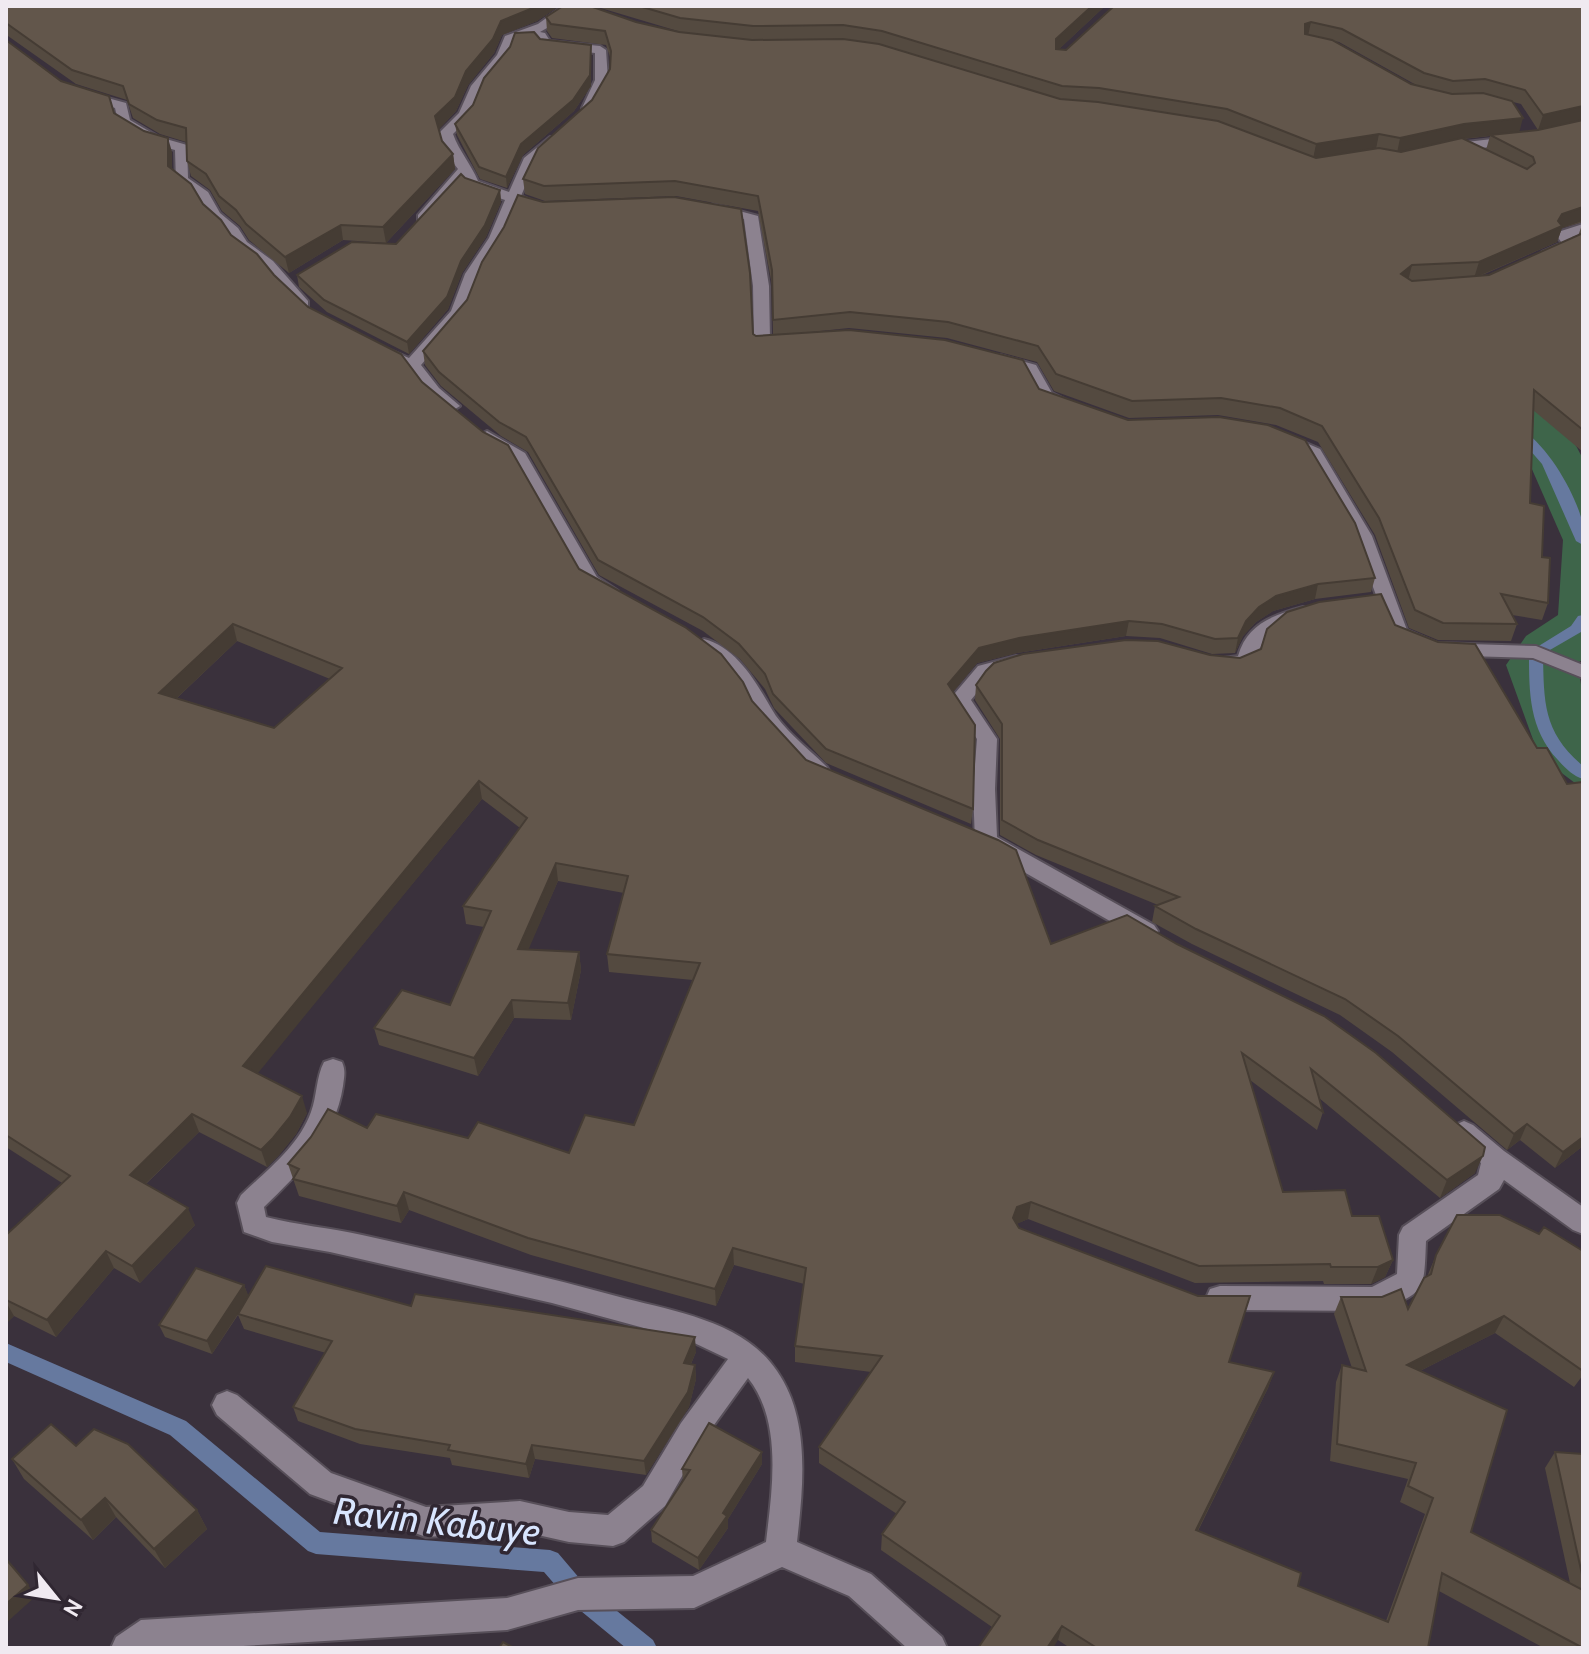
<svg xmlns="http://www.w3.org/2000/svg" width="1589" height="1654" font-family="Cabin,sans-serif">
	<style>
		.green { fill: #3e654a }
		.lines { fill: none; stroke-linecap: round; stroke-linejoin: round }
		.stream { fill: #66799f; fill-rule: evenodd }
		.minor-casing { stroke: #574f59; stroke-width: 4 }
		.minor { fill: #8c828f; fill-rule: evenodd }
		.wall { fill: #544a40; fill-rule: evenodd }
		.shaded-wall { fill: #453c34 }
		.building { fill: #62564b; stroke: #453c34; stroke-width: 2; fill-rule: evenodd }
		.labels { text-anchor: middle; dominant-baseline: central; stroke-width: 7; stroke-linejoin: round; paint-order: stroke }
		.near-water-label { font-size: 38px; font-style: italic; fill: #d8e5fe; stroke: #302732 }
	</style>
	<rect width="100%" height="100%" fill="#3a313c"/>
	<!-- green -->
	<path class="green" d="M1528,403L1573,440L1583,459V659L1578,663L1583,699V789L1539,756L1506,665L1526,636L1558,615L1563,540L1520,442Z"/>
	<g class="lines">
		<!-- stream -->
		<g class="stream">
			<path d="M1514,426C1544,437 1577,495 1583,525C1584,531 1583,539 1583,545L1576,541L1542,464L1523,442L1508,430Z"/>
			<path d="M1583,615L1581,632L1543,654C1544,703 1543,732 1583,766V779C1573,776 1565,768 1558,760C1529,729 1529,693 1529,652L1571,626L1578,616Z"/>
			<path d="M6,1343L186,1421L320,1532L550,1550L558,1553L586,1586L653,1640L657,1648H626L570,1602L544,1572L316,1554L308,1551L170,1435L6,1362Z"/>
		</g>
		<!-- minor casing -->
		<g class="minor-casing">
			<g id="minor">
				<path d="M563,6H576L561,20L540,32L545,33L550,41L600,46L606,50L608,80L593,111L582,108L595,80V53L541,47L537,40L514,41L509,56L483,87L472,115L453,134C459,151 471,164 478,181L509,192L524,158L550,137L562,140L535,163L521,196L550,208L543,212L518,204L503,238L481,274L466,312L421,365L439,388L460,406L452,411C428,404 423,379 404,367C394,361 383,360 375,352L383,347L409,358L451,311L465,274L489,238L505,200L467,187L463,179L428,221H418V215L458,169L447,155L439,133L459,113L471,86L497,55L505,36L538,24Z"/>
				<path d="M78,90L126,103L130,120L159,137L187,145L188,178L208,192L220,213L238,228L247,242L273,261L308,301V307H298C285,295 277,281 265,269C256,261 242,256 235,246C216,224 200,199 176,182L175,150L149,143L119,125L115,108L78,96Z"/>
				<path d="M1518,136L1523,137V143L1449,152L1442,148L1449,144Z"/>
				<path d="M713,204L758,216L769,286L770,339H790V345L762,349L754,344L753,286L744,219L708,211L706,208Z"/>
				<path d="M1583,224V233L1572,237L1578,244L1576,247L1552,258H1542V252L1562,243L1556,235L1558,232Z"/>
				<path d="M1000,355L1036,365L1052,393L1074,404L1072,408L1066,409L1039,400L1024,371L994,363L992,360Z"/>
				<path d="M487,431L525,453L597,577L618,591L615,595H601L583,585L512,460L478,436Z"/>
				<path d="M1283,433L1320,449L1372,536L1407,630L1437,643L1536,646L1583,665V678L1533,658L1434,655L1392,638L1354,536L1304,452L1274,438Z"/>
				<path d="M1303,607L1310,609L1313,613L1310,617L1272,632L1263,641L1253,666L1223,669L1213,663L1216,659L1238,656C1247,624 1273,615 1303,607Z"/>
				<path d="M704,639C736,647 756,682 771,708C783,730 809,749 827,767L830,772L827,777H811L755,717L746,698L724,669L694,645Z"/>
				<path d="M1016,656L1023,658L1026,662L1023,666L992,674L971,700L997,739L995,789L997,837L1154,925L1158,931L1154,937L1146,940L1138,937L978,846L975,841L973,789L977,739L950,699L978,666Z"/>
				<path d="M333,1059L342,1062C346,1071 344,1077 343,1086C335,1138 300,1172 264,1207L266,1217C297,1225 330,1228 362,1235C447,1254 532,1273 616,1296C671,1311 743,1320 777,1371C811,1420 803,1487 797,1542L871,1574L942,1637L947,1648H907L849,1596L782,1567L694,1608L578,1610L507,1630L209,1648H111L116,1637L141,1620L507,1598L578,1578L693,1576L766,1542C772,1490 783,1422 748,1378L701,1443L665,1506L624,1542L613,1546L569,1542L520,1531L426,1537L310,1494L217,1415L212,1405L217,1395L227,1391L237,1395L331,1473L426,1507L520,1501L569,1512L608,1515L643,1486L681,1423L728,1359L688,1340L552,1303L330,1252L272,1242L244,1232L237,1203L241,1195C266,1171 299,1146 311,1112C317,1096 316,1077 324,1062Z"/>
				<path d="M1464,1121L1473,1125L1504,1151L1583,1207V1234L1573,1230L1504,1180L1499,1189L1426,1241C1424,1292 1426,1293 1375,1311L1220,1310L1210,1307L1206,1298L1210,1289L1220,1286L1372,1287L1397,1274L1399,1235L1403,1227L1478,1175L1481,1163L1455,1139L1451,1132L1455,1125Z"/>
			</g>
		</g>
		<!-- minor -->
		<use href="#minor" class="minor"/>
	</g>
	<!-- wall -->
	<g class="wall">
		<path d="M6,6H559L537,21L502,35L494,53L468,85L456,111L439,129L442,141L453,154L455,169L386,243L343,240L289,273L249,240L240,226L222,211L210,190L191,176L187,161L186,142L160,134L133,118L127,100L76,84L8,36H6Z"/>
		<path d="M594,6H1105L1059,49L1066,50L1114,6H1583V222L1562,228L1557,242L1480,276L1489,275L1578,236L1583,222V452L1533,410L1530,503L1542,557L1548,603L1542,620L1512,615L1517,624L1511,641L1438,640L1409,628L1375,535L1318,442L1276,425L1218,415L1129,418L1054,391L1037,362L947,338L849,328L782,335L1039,389L1375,578L1371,592L1315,599L1273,611L1256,622L1243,636L1235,653L1212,654L1160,638L1126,636L1017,653L977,663L953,692L973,809L971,824L826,763L774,708L765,689L740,659L703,631L599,575L528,452L501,436L441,386L425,365L423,351L753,334L756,336L773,335L772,285L758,211L676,196L545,201L525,194L523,179L592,100L610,69L611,60L606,45L552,38L547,31L546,17L636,22L679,32L753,40L681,32ZM1334,41L1339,42L1418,86L1411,84ZM1513,102L1521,104L1538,130L1519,132ZM1490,136L1486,150L1463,139Z"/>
		<path d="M540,39L591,45V86L574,111L523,155L507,188L480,179L457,135L455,124Z"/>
		<path d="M6,40L61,81L114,113L172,152V169L203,204L231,235L308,307L422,382L579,569L752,701L806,760L1051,944L1127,915L1475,1173L1440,1198L1319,1098L1323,1112L1317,1130L1250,1080L1283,1192L1352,1216L1393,1260L1385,1277L1371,1284H1324L1323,1281L1195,1283L1028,1219L1016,1224L1019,1228L1229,1362L1274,1372L1268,1388L1198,1531L1298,1586L1386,1621L1425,1514L1400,1502L1408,1479L1330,1461L1336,1382L1342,1365L1352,1368L1334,1314L1341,1297L1408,1309L1427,1277L1436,1255L1539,1234L1583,1251V1375L1574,1387L1495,1333L1420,1371L1471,1532L1570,1583L1545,1468L1555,1452L1583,1454V1648H1544L1439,1591L1428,1648H1070L1058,1640L992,1627L881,1550L882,1534L897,1514L819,1463V1447L871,1372L795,1362V1346L804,1284L734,1265L716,1306L531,1255L409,1210L401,1223L299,1196L288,1164L367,1128L468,1138L569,1153L634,1125L693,980L609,972L607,954L624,893L558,881L528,949L579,952L581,970L571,1020L514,1018L478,1076L379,1045L374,1028L450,1005L484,927L466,924L463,906L520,828L482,799L257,1073L307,1113L296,1134L279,1155L267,1167L199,1132L146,1184L195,1225L140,1283L114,1268L56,1337L14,1316L6,1323V1235L62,1183L6,1147ZM237,641L330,679L274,728L177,698Z"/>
		<path d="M465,178L500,190L501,202L486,237L462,273L448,309L409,354L327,312L299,287L297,275L396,244Z"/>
		<path d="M1395,625L1537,748L1567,784L1583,782V1146L1555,1168L1520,1140L1507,1150L1392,1052L1340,1015L1192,944L1152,922L1155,906L1158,905L1036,855L1000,835V739L975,700L976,685L1210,655L1240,658Z"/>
		<path d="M244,1285L248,1296L411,1306L696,1352L691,1364L695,1365L696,1379L689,1407L646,1475L535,1459L529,1478L452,1465L450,1458L360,1444L298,1421L293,1407L326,1353L244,1329L238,1315L212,1354L165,1337L159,1325Z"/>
		<path d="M76,1446L197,1510L207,1529L165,1568L116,1517L93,1540L24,1479L12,1459Z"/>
		<path d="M762,1452V1464L728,1519V1528L699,1570L652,1542L651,1530L683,1481L682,1469Z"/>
	</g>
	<!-- shaded-wall -->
	<g class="shaded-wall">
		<path d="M538,6H559L537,21L502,35L494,53L468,85L456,111L437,131L435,116L501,21Z"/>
		<path d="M1092,6H1105L1055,53L1056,39Z"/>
		<path d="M1311,22L1308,36L1303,38L1305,24Z"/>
		<path d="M591,45V86L574,111L523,155L507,188L506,177L521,144Z"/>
		<path d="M1583,106V120L1538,130L1543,115Z"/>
		<path d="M1523,118L1519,133L1460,139L1397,153L1400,138L1464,124Z"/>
		<path d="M1379,134L1376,149L1313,159L1316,144Z"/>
		<path d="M168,138L172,152V181L168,166Z"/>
		<path d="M453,154L455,169L386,243L383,227Z"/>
		<path d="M500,190L501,202L486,237L462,273L448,309L409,354L407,342L461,261Z"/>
		<path d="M1583,207L1582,221L1562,228L1557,242L1474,278L1479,262L1562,214Z"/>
		<path d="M341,225L343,240L289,273L285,257Z"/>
		<path d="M1412,265L1408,281L1401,274Z"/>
		<path d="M1318,584L1315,599L1273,611L1256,622L1243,636L1235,653L1238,638L1246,621L1259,607L1276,596Z"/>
		<path d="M1129,621L1126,636L1017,653L977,663L947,699L948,684L979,648L1019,638Z"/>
		<path d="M233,624L237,641L164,710L159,693Z"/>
		<path d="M479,781L482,799L249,1084L243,1066Z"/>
		<path d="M556,863L558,881L521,967L518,949Z"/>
		<path d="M579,952L581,970L571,1020L568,1003Z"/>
		<path d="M512,1000L514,1018L478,1076L474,1058Z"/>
		<path d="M302,1096L307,1113L296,1134L279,1155L267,1167L261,1150Z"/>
		<path d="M192,1114L199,1132L137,1192L130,1175Z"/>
		<path d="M1527,1124L1520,1140L1507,1150L1514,1134Z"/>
		<path d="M1583,1137V1146L1555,1168L1563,1152Z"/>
		<path d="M1483,1156L1475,1173L1440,1198L1447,1180Z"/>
		<path d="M404,1192L409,1210L401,1223L397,1206Z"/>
		<path d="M1031,1202L1028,1219L1014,1225L1013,1218L1017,1207Z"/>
		<path d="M188,1208L195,1225L140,1283L132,1266Z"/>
		<path d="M733,1248L734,1265L716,1306L715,1289Z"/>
		<path d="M106,1251L114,1268L56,1337L47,1320Z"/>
		<path d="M1393,1260L1385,1277L1371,1284L1378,1267Z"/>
		<path d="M244,1285L249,1297L212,1354L207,1341Z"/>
		<path d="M6,1302L14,1316L7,1323L6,1322Z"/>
		<path d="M1504,1316L1495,1333L1400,1381L1407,1365Z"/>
		<path d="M695,1337L696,1352L685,1377L684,1363Z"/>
		<path d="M695,1365L696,1379L689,1407L646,1475L644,1461Z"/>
		<path d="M1274,1372L1268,1388L1190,1546L1196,1530Z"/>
		<path d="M532,1445L535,1459L529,1478L526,1464Z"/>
		<path d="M762,1452V1464L728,1519V1528L699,1570L698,1558L723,1513Z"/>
		<path d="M105,1498L116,1517L93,1540L81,1520Z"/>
		<path d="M197,1510L207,1529L165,1568L154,1549Z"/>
		<path d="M28,1585L36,1596L6,1623V1604Z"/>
		<path d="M1062,1626L1058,1640L1053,1648H1047Z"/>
	</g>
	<!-- building -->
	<g class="building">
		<path d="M6,6H538L501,21L493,39L466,71L455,97L435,116L442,141L453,154L383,227L341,225L285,257L246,224L236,210L219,196L206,174L187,161L186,128L157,120L129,104L123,86L72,70L6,23Z"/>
		<path d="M563,6H590L636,22L679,32L752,40L843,39L879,44L1060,99L1098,102L1218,121L1316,158L1379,148L1401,152L1462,138L1527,169L1535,163L1533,157L1490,135L1538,130L1583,120V207L1562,214L1558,221L1562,226L1479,262L1412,265L1401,274L1412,281L1489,275L1583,233V430L1534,390L1530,503L1544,506L1542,557L1550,558L1548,603L1501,594L1517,624L1443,623L1415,610L1379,518L1322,426L1280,408L1221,398L1132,401L1056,374L1038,346L948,322L850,312L773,320L772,270L758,196L675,181L544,186L523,179L538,148L592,100L610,69L611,51L605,31L551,24L546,17Z"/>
		<path d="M639,6H1092L1056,39V49L1066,50L1114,6H1583V106L1543,115L1525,90L1485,79L1453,81L1424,73L1342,29L1311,22L1305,24V34L1332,40L1411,84L1452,94L1483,93L1512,101L1523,118L1464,124L1400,138L1379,134L1316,144L1227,109L1099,88L1062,86L882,31L843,25L753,26L680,18Z"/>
		<path d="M534,32L540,39L591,45L590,75L573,100L521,144L506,177L479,167L455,124L473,105L484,78L510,47L515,33Z"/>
		<path d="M6,40L61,81L109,96L114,113L144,131L168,138V166L191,184L203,204L221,220L231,235L257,254L274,275L308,307L401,354L422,382L483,432L508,445L579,569L685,627L721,654L743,682L752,701L806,760L998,840L1016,850L1051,944L1127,915L1177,944L1324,1016L1376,1053L1485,1147L1483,1156L1447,1180L1311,1069L1323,1112L1242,1053L1283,1192L1345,1190L1352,1216H1379L1393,1260L1378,1267H1331L1330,1264L1199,1266L1031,1202L1017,1207L1013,1218L1019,1228L1198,1296H1250L1229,1362L1274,1372L1196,1530L1301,1573L1298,1586L1388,1622L1433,1498L1408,1486L1416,1463L1337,1444L1342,1365L1366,1371L1341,1297H1382L1401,1289L1408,1309L1424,1278L1431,1274L1436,1255L1457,1215H1500L1539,1234L1544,1227L1583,1251V1371L1504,1316L1407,1365L1507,1410L1471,1532L1583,1590V1648L1442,1573L1428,1648H1097L1062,1626L1047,1648H978L1000,1616L882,1534L905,1502L819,1447L882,1356L795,1346L806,1268L733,1248L715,1289L528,1238L404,1192L397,1206L293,1179L299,1169L288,1164L311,1137L328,1109L367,1128L376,1114L468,1138L478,1122L569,1153L585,1115L634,1125L700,963L607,954L628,876L556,863L518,949L579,952L568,1003L512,1000L474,1058L374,1028L402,990L450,1005L491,911L463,906L527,818L479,781L243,1066L302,1096L290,1117L273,1138L261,1150L192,1114L130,1175L188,1208L132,1266L106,1251L47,1320L6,1300V1235L70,1176L6,1135ZM233,624L342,668L274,728L159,693Z"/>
		<path d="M461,174L465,178L500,190L485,225L461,261L447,297L407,342L324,300L297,275L352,242L396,244Z"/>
		<path d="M518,195L543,202L674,197L741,209L750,273L753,334L756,336L849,330L945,340L1023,360L1039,389L1128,420L1219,417L1268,425L1305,440L1355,523L1375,578L1318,584L1276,596L1259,607L1246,621L1238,638L1215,639L1162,624L1129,621L1019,638L979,648L948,684L975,725L973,809L826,749L773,694L765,674L739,644L703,617L598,560L526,437L499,422L439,372L423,351L467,300L482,262L504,227Z"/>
		<path d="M1381,594L1395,625L1438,642L1475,644L1537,748H1547L1567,784L1583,782V1137L1563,1152L1527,1124L1514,1134L1398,1036L1345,999L1196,929L1155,906L1179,897L1038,840L1002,820V724L976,685L986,671L994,663L1023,654L1126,640L1158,641L1210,655L1240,658L1261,649L1267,629L1287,612L1319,602Z"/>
		<path d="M266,1266L411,1306L415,1294L695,1337L684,1363L695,1365L688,1392L644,1461L532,1445L526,1464L448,1450L450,1445L355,1429L293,1407L332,1341L238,1314Z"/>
		<path d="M196,1268L244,1285L207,1341L159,1325Z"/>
		<path d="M709,1423L762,1452L723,1513L727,1516L698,1558L651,1530L690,1470L682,1469Z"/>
		<path d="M51,1424L76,1446L94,1429L128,1444L197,1510L154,1549L105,1498L81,1520L12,1459Z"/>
		<path d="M1555,1452L1583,1454V1579Z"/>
		<path d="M6,1559L28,1585L6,1604Z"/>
		<path d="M503,1642L514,1648H499Z"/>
	</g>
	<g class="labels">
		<!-- near-water labels -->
		<g class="near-water-label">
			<text transform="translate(437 1521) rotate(6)">Ravin Kabuye</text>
		</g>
	</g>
	<!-- border -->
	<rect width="1589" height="1654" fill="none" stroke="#f0eaf1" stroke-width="16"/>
	<!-- north arrow -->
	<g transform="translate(56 1598) rotate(120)" stroke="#302732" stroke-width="6" paint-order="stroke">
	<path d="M0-6L14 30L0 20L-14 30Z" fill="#f0eaf1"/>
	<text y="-12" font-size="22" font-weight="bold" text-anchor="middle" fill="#f0eaf1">N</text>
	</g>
</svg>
